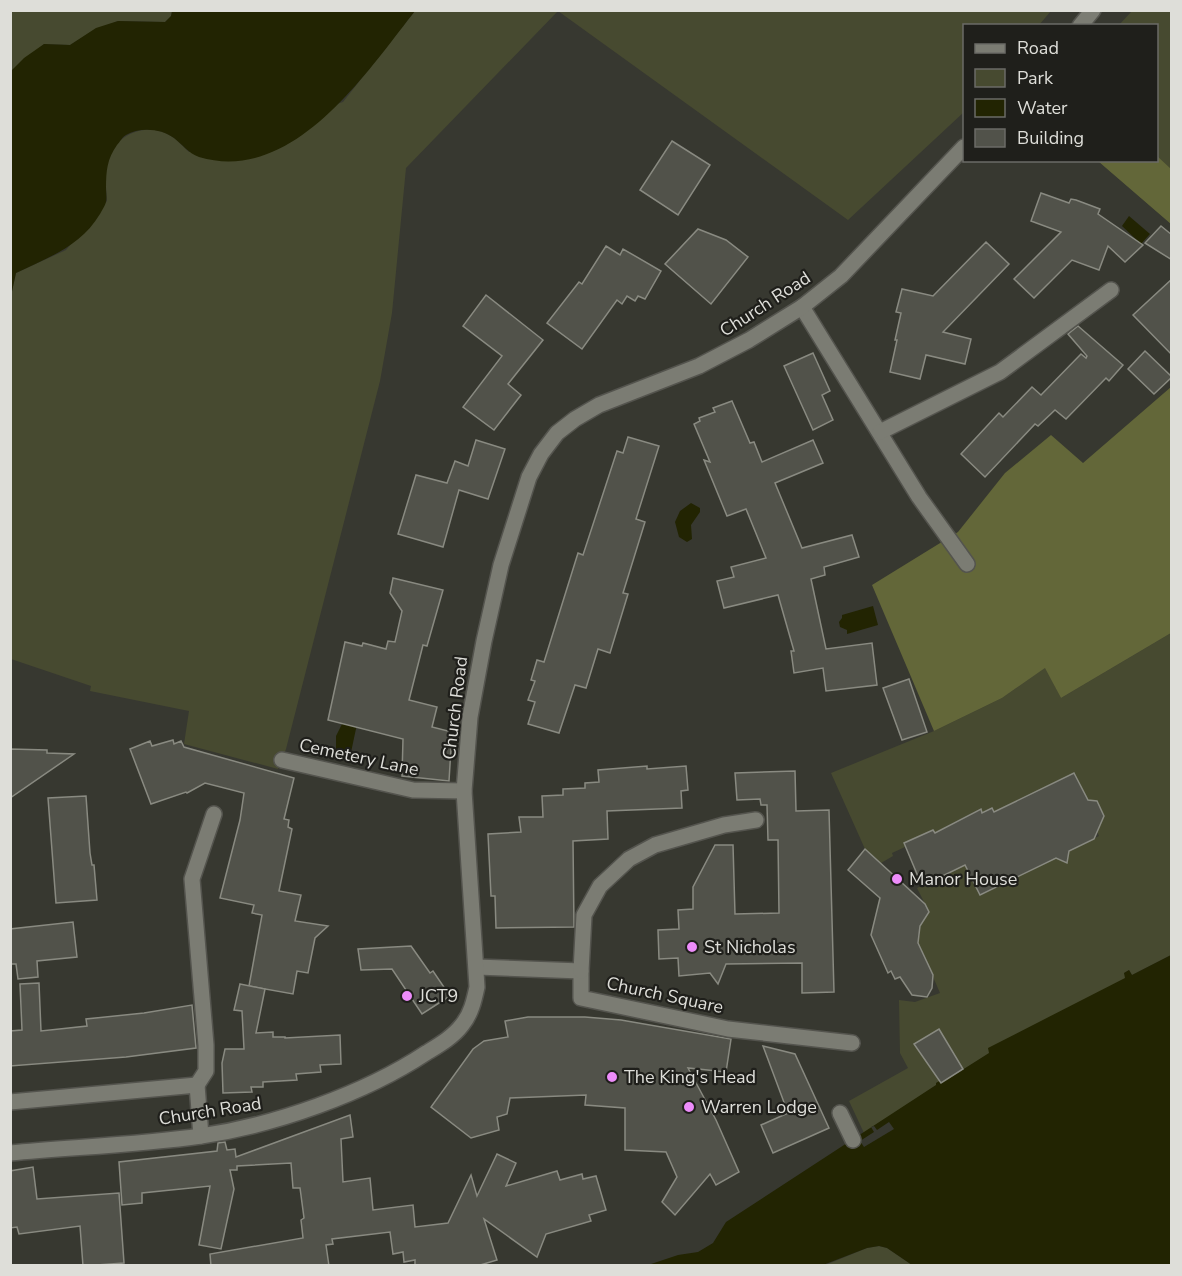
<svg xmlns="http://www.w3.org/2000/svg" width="1182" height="1276" font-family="'Nunito Sans',sans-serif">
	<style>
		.green { fill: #474a30 }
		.forest { fill: #636739 }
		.water { fill: #222402 }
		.pier { fill: #373830 }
		.building { fill: #51524a; stroke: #898a81; stroke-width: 1.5 }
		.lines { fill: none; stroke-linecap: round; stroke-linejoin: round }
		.minor-casing { stroke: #54544e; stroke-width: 18 }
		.minor { stroke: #7b7c73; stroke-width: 15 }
		.poi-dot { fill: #ed8cfa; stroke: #1f1f1b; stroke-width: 2 }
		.labels { text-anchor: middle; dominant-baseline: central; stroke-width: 4.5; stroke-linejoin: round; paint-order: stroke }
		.street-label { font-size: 18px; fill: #deded9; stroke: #1f1f1b }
		.poi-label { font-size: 18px; fill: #deded9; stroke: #1f1f1b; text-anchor: start }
	</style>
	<rect width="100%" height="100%" fill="#373830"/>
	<!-- green -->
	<g class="green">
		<path d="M11,11H172L171,16L165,22L118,21L96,29L70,45L44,44L11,74Z"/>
		<path d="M415,11H1051L1039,25L964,26V112L848,220L558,11L406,168L392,313L380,381L286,749L278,769L184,744L189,711L90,691L91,686L11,659V296L16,273L66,250L107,201C106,187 104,172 109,158C117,133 148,122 171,136C178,140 183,147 189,152L343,102Z"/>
		<path d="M1132,11H1171V224L1098,161L1156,160V26L1119,25Z"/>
		<path d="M1171,633V955L1132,975L1129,970L1124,973L1126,978L990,1053L948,1079L936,1083L937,1085L864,1133L849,1101L908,1068L900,1053L899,1000L915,1002L940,993L918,942L920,933L919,928L929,912L917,888L965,865L981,895L1099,836L1096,829L1097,801L1088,800L1074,773L994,812L982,813L980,809L945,827L947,832L937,837L933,830L904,843L905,847L892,853L893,856L881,863L865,849L831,773L934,731L1002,698L1046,667L1061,698Z"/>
		<path d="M879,1246L887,1248L912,1265L823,1266L867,1248Z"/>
	</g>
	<!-- forest -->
	<g class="forest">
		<path d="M1157,156L1171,169V224L1098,161L1156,160Z"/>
		<path d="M1171,387V633L1061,698L1045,668L1002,698L934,731L872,585L958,532L1005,473L1051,435L1083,463Z"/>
	</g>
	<!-- water -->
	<g class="water">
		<path d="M172,11H415C366,73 293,185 199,157C188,153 182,144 174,138C161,128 139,127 126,135C122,137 120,142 117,145C107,159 106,171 106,188C106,192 107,198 106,202C105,206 102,210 100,214C80,247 49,257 16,273L11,296V71L24,58L44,44L70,45L96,28L118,21L165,22L171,16Z"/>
		<path d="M1129,216L1150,234L1141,244L1122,226Z"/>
		<path d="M691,503L700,508V512L691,525L692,539L687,542L679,537L675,522L680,511Z"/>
		<path d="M873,606L878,625L847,634V630L840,627L839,622L842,618V615Z"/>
		<path d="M344,720L357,724L350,757L336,754V736Z"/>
		<path d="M1171,955V1265H912L887,1248L879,1246L867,1248L823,1265L645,1266L678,1255L698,1252L713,1243L726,1222L936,1085V1083L946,1077L948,1079L989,1053L988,1048L1125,978L1124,973L1129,970L1132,975Z"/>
	</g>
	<!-- pier -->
	<path class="pier" d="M889,1122L894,1129L864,1147L860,1141L874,1132L871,1127L874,1126L877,1130Z"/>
	<!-- building -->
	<g class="building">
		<path d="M672,141L710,165L678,215L640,190Z"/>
		<path d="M1041,193L1069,203L1071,199L1076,200L1100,209L1098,214L1143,245L1125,262L1108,246L1099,270L1072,260L1034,298L1014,279L1061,232L1031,221Z"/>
		<path d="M1161,226L1172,235V260L1145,243Z"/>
		<path d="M698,229L726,240L748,257L711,304L665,264Z"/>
		<path d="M986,242L1009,264L943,332L971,339L965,364L926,355L920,379L890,372L897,340H895L901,313L896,312L902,289L933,296Z"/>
		<path d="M606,246L620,255L623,249L661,271L645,299L638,296L635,301L627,296L622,304L617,300L582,349L547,323L579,282L582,284Z"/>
		<path d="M1172,279V355L1133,315Z"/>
		<path d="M486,295L543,340L508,384L521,395L494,430L463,407L502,356L463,326Z"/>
		<path d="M1078,326L1123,365L1109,381L1106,378L1066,419L1055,410L1038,426L1035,424L985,477L961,454L999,413L1003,417L1032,387L1041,395L1081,354L1086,358L1087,356L1068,334Z"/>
		<path d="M1145,351L1172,377L1154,394L1128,369Z"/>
		<path d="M813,353L830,391L822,395L833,420L813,430L784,366Z"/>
		<path d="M732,401L750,443L754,442L762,462L813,440L823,463L775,483L802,548L852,535L859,557L824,567L825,575L811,579L826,649L872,643L877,685L826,691L823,668L794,673L791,651H794L778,595L724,608L717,581L734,577L731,567L766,558L746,509L727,516L704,460L710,462L694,424L700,421L699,418L715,412L713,408Z"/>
		<path d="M628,437L659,446L636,519L645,522L623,593L628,594L610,653L598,649L586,688L575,685L559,733L528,724L535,702L528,700L535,681L531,680L537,660L544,662L578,553L583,555L617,451L623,453Z"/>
		<path d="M476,440L505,449L488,499L459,490L443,547L398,534L416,475L447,483L455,461L468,466Z"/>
		<path d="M393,578L443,590L427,646L423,645L409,700L437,707L432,727L452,732L449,781L402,776L403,739L328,720L345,642L362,646L363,643L386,649L388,641L395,642L402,611L390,593Z"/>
		<path d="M909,679L927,732L902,740L883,688Z"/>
		<path d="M173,740L174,744L181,741L184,747L294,778L284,819L289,820L288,827L292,829L279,891L301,895L295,921L328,926L315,938L308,973L297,971L293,994L249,986L262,915L252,913L254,905L220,898L240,820L244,793L205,783L187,793L186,792L151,804L130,749L150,741L152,746Z"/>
		<path d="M10,749L47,750V753L74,754L10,798Z"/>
		<path d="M647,766V769L686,766L688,790L681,791L682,808L607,811L608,839L573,841L574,927L496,928L495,896H491L488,834L521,832L519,817H543L542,796L563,795V789L585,788V783L599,782L598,770Z"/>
		<path d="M795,771L796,811L829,810L834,992L802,993V963L726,964L718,984L710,973L679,976L678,958L659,959L658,930L679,929L678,910L693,909V887L715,845H733L735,914L779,913L778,840H768L767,805H761L760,799L737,800L735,773Z"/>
		<path d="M1074,773L1088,800L1097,801L1104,816L1094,839L1069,851L1067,863L1056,858L980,895L965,865L922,886L904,843L933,830L935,833L981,809L982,813L992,808L994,812Z"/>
		<path d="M86,796L90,853L92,865H94L97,900L56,903L48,798Z"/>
		<path d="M865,849L925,904L929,912L920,926L918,943L933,975L932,988L927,997L912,995L900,977L895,979L891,971L888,973L871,935L880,898L848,870Z"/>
		<path d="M73,922L77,957L37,961L38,977L18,979L16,964H10V929Z"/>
		<path d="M411,946L430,973L433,971L450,996L422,1014L392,969L361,970L358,949Z"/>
		<path d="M39,983L41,1031L87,1026L86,1019L144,1013L192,1005L196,1048L126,1057L10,1066V1031L22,1030L20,984Z"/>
		<path d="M240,984L265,989L256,1033L273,1032V1037H285V1038L340,1035L341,1064L320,1065L321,1072L296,1074L297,1080L263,1082V1087H251L252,1092L223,1093L222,1063L225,1049H244L242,1011L234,1010Z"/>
		<path d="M528,1017H585L621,1020L731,1039L726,1072L688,1068L716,1120L739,1172L716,1185L710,1174L675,1215L662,1202L677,1177L666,1152L625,1150V1108L585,1105L586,1095L510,1098L507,1114L497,1117L499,1130L471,1138L431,1107L473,1049L484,1041L508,1037L505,1021Z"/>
		<path d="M939,1029L963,1069L941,1083L914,1044Z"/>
		<path d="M763,1046L795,1054L829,1128L773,1153L761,1125L788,1113Z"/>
		<path d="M350,1115L353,1137L341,1139L343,1182L370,1178L373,1210L413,1205L415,1227L448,1223L471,1175L477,1196L497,1154L516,1163L506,1186L557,1171L560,1180L582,1174L583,1179L596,1176L606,1210L589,1215L591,1221L546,1234L537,1257L484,1219L497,1260L477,1266H415V1260L404,1262L403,1252L393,1254L390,1232L332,1239L333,1244L326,1245L329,1266H211L210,1254L303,1238L301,1220L304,1218L300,1188H293L291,1163L237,1166V1170H230L234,1189L221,1249L199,1245L210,1186L142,1193V1203L122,1205L119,1162L217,1151L218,1143L225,1142L227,1150L235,1149L236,1157Z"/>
		<path d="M33,1167L37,1199L119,1193L124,1263L83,1266L80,1226L19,1234L17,1227L10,1228V1171Z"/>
	</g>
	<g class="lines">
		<!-- minor casing -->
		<g class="minor-casing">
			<g id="minor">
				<path d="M1080,26L1093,10"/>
				<path d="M802,307L919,497L967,564"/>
				<path d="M880,432L1000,372L1111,290"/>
				<path d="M282,760L413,790L464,791"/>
				<path d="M477,967L581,971V998L728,1029L852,1043"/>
				<path d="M581,971L584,915L600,886L629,859L655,845L724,825L756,820"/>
				<path d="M197,1085L206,1071V1045L192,879L214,814"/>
				<path d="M10,1102L197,1085L201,1136"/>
				<path d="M840,1113L853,1140"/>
				<path d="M10,1153C74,1147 138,1145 201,1136C275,1125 364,1094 426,1053C439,1045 453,1037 462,1025C471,1014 474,1001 477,987L464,791L470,717L484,641L501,565L529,477L541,454L557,433L575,419L599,405L699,366L749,340L802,307L841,276L964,147"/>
			</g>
		</g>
		<!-- minor -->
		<use href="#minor" class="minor"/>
	</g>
	<!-- markers -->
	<g class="poi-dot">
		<circle cx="897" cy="879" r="6"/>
		<circle cx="692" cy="947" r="6"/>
		<circle cx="407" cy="996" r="6"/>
		<circle cx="612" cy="1077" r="6"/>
		<circle cx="689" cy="1107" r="6"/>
	</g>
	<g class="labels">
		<!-- street labels -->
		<g class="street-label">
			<text transform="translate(765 304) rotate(-33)">Church Road</text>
			<text transform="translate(455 708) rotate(-83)">Church Road</text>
			<text transform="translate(359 757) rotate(12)">Cemetery Lane</text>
			<text transform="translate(665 995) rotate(12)">Church Square</text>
			<text transform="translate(210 1111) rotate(-9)">Church Road</text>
		</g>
		<!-- poi labels -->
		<g class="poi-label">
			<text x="909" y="879">Manor House</text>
			<text x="704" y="947">St Nicholas</text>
			<text x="419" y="996">JCT9</text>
			<text x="624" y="1077">The King's Head</text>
			<text x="701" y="1107">Warren Lodge</text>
		</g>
	</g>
	<!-- border -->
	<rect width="1182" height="1276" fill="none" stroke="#deded9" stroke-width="24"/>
	<!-- legend -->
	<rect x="963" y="24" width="195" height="138" fill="#1f1f1b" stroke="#6b6b67" stroke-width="1.5"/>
	<rect x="975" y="44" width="30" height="9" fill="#7b7c73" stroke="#6b6b67" stroke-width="1.5"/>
	<text x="1017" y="54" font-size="18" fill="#deded9">Road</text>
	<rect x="975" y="69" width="30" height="18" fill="#474a30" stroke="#6b6b67" stroke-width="1.5"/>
	<text x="1017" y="84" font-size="18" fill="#deded9">Park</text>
	<rect x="975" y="99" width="30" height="18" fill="#222402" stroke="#6b6b67" stroke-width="1.5"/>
	<text x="1017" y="114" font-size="18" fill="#deded9">Water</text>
	<rect x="975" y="129" width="30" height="18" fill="#51524a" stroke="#6b6b67" stroke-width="1.5"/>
	<text x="1017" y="144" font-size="18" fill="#deded9">Building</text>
</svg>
